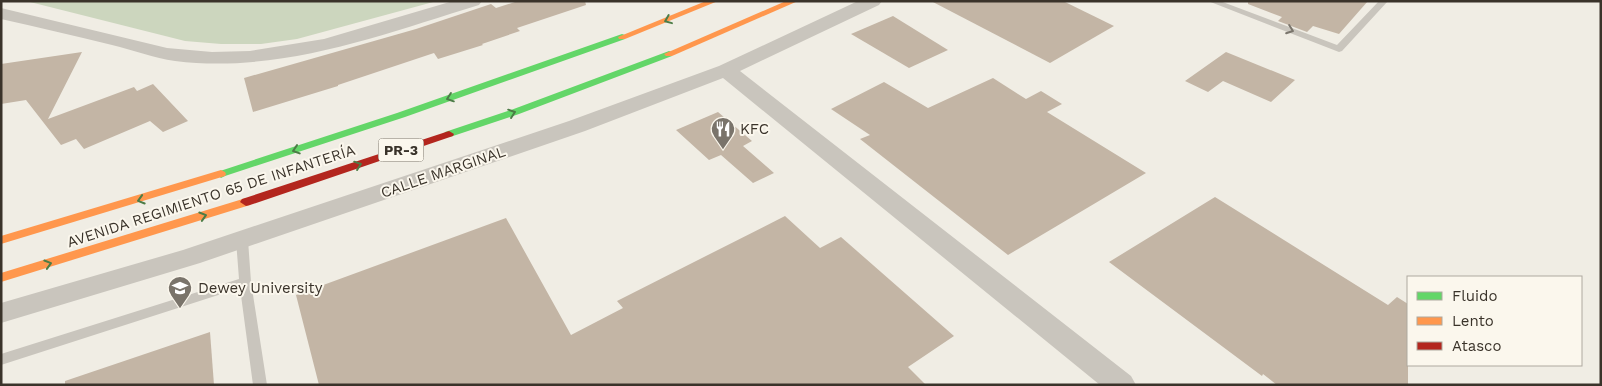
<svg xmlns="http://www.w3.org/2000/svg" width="1602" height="386" font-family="'Work Sans',sans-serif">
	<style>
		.green { fill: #ccd6be }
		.building { fill: #c3b5a5 }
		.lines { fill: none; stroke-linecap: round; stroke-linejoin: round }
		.lane { fill: #c9c5bd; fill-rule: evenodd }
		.street { fill: #c9c5bd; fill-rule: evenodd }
		.fast { fill: #63d668; fill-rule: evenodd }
		.slow { fill: #ff974d; fill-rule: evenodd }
		.jam { fill: #b3261e; fill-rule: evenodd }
		.oneway { stroke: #4c7c46 }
		.oneway2 { stroke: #7a756c }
		.labels { text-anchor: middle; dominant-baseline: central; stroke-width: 4; stroke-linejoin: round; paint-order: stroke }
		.shield { fill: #fbf7ed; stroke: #746e64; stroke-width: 1 }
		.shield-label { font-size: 14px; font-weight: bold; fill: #3a332a }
		.poi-label { font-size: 15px; fill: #3a332a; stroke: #fbf7ed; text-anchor: start }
		.street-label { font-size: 15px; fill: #3a332a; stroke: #fbf7ed }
	</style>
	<rect width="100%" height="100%" fill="#f0ede4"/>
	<!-- green -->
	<path class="green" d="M26,1H437L297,39L261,44H221L185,41Z"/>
	<!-- building -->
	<g class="building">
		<path d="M518,1H585L586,5L517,28L520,31L482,44L483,45L438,59L434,53L338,85V86L253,112L244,78L416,29L491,4L496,8Z"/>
		<path d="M931,1H1063L1114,26L1050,63Z"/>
		<path d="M1248,1H1368L1339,34L1313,26L1307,32L1278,21L1282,17L1248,4Z"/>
		<path d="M893,16L948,50L909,68L851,34Z"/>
		<path d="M82,52L48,119L134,87L137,91L153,84L188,121L163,132L150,121L84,149L76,139L61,145L26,100L1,104V64Z"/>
		<path d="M1226,52L1295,80L1271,102L1223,81L1208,92L1185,81Z"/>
		<path d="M993,78L1026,99L1041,91L1062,104L1047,112L1146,173L1008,255L860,139L870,135L831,109L884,82L928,108Z"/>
		<path d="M718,112L752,141L743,146L774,173L753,183L721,155L709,160L676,130Z"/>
		<path d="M1215,197L1388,305L1397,297L1408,304V385H1277L1263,374L1262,376L1109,262Z"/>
		<path d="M785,216L820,248L841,237L954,336L908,367L926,385H319L296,295L506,218L571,335L623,308L617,301Z"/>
		<path d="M210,332L214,385H65V381Z"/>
	</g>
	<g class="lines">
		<!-- lane -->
		<g class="lane">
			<path d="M1208,1H1220L1337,45L1379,1H1388L1342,51L1339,52Z"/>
			<path d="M242,236L246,237L248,240L251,282L267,385H253L240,288L1,365V354L239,279L236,240L238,237Z"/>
		</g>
		<!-- street -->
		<g class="street">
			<path d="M453,1H482L479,5C381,35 280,74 175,61C154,58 133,50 112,45C75,36 38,27 1,19V8L167,48L212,52L250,51L324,39Z"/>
			<path d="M858,1H882L879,5L740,71L1131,376L1136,385H1100L723,78L585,131L200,263L1,323V303L183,250L569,121L719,66Z"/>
		</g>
		<!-- fast -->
		<g class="fast">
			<path d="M622,34L625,35V39L405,117L225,176L221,178L216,174L217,172L397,113Z"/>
			<path d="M669,51L672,52V56L519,114L453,136L449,137L444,134L445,132L511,110Z"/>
		</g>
		<!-- slow -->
		<g class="slow">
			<path d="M706,1H718L625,39H619L618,37Z"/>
			<path d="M786,1H798L672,56H666L664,54Z"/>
			<path d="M221,170L225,172L226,174L225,176L1,244V236Z"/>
			<path d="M246,198L252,202L250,205L1,282V273Z"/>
		</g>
		<!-- jam -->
		<path class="jam" d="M449,131L454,134L453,136L250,205L246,206L240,202L242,199Z"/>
	</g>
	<!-- one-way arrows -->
	<defs><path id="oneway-chevron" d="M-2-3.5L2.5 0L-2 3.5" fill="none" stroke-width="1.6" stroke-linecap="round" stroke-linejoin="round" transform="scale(1.25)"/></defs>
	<g class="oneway">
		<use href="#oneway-chevron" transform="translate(668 20) rotate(158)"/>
		<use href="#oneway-chevron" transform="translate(450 98) rotate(161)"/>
		<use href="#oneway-chevron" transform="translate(512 113) rotate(-19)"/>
		<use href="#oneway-chevron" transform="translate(296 150) rotate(162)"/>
		<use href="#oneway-chevron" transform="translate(358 165) rotate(-19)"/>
		<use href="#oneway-chevron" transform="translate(141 200) rotate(163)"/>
		<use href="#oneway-chevron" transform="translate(203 216) rotate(-17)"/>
		<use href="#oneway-chevron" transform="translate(48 264) rotate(-17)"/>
	</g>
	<use class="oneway2" href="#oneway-chevron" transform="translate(1290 30) rotate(20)"/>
	<!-- icons -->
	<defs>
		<g id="restaurant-pin" transform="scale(1.25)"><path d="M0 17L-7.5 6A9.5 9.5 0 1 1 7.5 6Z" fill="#7a746b" stroke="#fbf7ed"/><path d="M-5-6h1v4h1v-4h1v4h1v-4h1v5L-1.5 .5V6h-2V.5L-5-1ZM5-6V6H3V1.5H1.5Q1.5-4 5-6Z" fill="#fff"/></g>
		<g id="university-pin" transform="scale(1.25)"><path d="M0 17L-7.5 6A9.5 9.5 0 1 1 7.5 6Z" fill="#7a746b" stroke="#fbf7ed"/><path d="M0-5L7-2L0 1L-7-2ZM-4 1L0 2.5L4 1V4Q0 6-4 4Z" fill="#fff"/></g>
	</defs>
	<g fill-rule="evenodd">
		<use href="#restaurant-pin" x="723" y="129"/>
		<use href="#university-pin" x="180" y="288"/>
	</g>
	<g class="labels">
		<!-- shield labels -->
		<rect class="shield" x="378.5" y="138.5" width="45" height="23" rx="4"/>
		<g class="shield-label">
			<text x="401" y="150">PR-3</text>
		</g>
		<!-- poi labels -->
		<g class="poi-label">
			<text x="740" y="129">KFC</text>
			<text x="198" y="288">Dewey University</text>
		</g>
		<!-- street labels -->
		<g class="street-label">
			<text transform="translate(443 172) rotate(-19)">CALLE MARGINAL</text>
			<text transform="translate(211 196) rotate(-18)">AVENIDA REGIMIENTO 65 DE INFANTERÍA</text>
		</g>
	</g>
	<!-- border -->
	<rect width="1602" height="386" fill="none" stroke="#3a332a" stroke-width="5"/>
	<!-- legend -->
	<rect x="1407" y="276" width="175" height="90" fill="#fbf7ed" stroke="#aea99f"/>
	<rect x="1417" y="292" width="25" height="8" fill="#63d668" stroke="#aea99f"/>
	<text x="1452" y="301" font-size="15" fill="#3a332a">Fluido</text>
	<rect x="1417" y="317" width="25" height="8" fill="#ff974d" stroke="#aea99f"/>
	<text x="1452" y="326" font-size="15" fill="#3a332a">Lento</text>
	<rect x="1417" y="342" width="25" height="8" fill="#b3261e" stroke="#aea99f"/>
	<text x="1452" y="351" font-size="15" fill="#3a332a">Atasco</text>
</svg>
